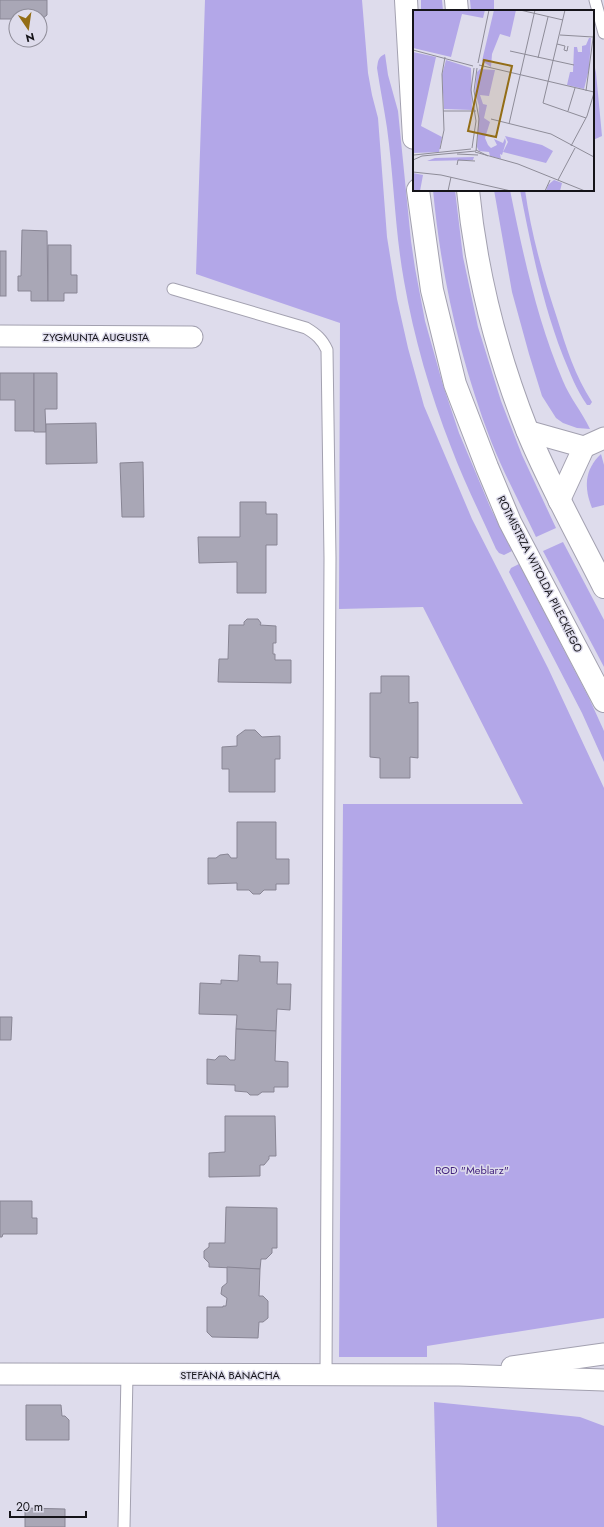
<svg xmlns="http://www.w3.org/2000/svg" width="604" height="1527" font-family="Jost,sans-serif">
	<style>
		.green { fill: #b3a7e8 }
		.building { fill: #a9a7b6; stroke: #888594 }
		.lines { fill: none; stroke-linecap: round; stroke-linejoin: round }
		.service-casing { stroke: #a3a1b0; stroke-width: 13 }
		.minor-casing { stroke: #a3a1b0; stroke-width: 23 }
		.primary-casing { stroke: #a3a1b0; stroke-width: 24 }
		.service { stroke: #fff; stroke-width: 11 }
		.minor { stroke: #fff; stroke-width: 21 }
		.primary { stroke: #fff; stroke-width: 22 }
		.labels { text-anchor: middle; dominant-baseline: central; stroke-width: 3; stroke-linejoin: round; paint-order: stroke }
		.street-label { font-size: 11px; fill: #151419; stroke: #dedcec }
		.park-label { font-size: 11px; fill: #3f1f7c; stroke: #dedcec }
		.inset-road { fill: none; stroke: #8e8c98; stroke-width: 1 }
		.view { fill: #936d16; fill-opacity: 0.15; stroke: #936d16; stroke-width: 2 }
		.inset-edge { fill: none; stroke: #151419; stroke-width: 2 }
	</style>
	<rect width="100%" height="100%" fill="#dedcec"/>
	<!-- green -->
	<g class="green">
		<path d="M205,0H362L368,73L372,95L378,118L387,237L397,299L408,348L424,406L472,519L548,668L604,788V1318L427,1346V1357H339L343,804H523L423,607L339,609L340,323L196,274Z"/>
		<path d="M421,0H442L443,11H421Z"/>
		<path d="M470,0H494V11H471Z"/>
		<path d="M385,54L388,75L398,111L411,241L415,268L425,321L443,385L459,433L491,509L512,551L504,555L499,553L496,549C481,515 464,482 451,447C430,393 414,338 404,281C395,231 394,179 387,128C384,108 380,88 377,68C378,61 378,57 385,54Z"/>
		<path d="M593,58L596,73L602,136L593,140Z"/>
		<path d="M433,190H455L463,257L478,327L501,401L522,455L556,528L536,537C521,505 504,474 491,441C460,360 441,276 433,190Z"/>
		<path d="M494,190H510C523,254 537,320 563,381C570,398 582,412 590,429L577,428L563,423L556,418L542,396L529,354L512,292Z"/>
		<path d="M520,190H525C531,233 543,276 557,318C566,347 575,376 592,402L590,405H587C576,389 570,373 563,356C542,302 531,246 520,190Z"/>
		<path d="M601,454L604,465V505L592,508C584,488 584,470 601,454Z"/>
		<path d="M563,542L604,620V667L543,551Z"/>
		<path d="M519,564L589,698L604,731V762L582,713L509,572L511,568Z"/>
		<path d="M434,1402L580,1417L604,1426V1527H437Z"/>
	</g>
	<!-- building -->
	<g class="building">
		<path d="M0,0H47V15L42,19H40V16H16V19H0Z"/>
		<path d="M22,230L47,231L48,301H31V291H18V276H21Z"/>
		<path d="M48,245H71V275H77V293H64V301H48Z"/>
		<rect x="0" y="251" width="6" height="45"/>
		<path d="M0,373H34V431H15V400H0Z"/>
		<path d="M34,373H57V409H45L46,432H34Z"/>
		<path d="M96,423L97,463L46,464V424Z"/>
		<path d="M143,462L144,517H122L120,463Z"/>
		<path d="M240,502H266V514H277V545H266V593H237V562L199,563L198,537H240Z"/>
		<path d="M247,619H258L261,623L260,625L276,626V643H273V654H275V660H291V683L218,682L219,659H228L229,625H244V622Z"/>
		<path d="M381,676H409V703L418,702V758L410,757V778H380V758L370,757V693H381Z"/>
		<path d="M245,730H255L262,737L280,736V759H275V792H229V769H222V747L237,746V736Z"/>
		<path d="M237,822H276V859H289V884H276V890H264L260,894H253L249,890H237V883L208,884V858H216L220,855L228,854L231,858H237Z"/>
		<path d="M239,955L260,956V962H278L277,984H291L290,1010L277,1009L276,1031L236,1029L237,1015L199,1014L200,983L221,984V980L238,981Z"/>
		<path d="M0,1017H12L11,1040H0Z"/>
		<path d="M236,1029L276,1031L275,1061L288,1062V1087H274V1092H262L258,1095H250L247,1092L235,1091V1085L207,1084V1059L215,1060L219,1056H226L230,1060H235Z"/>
		<path d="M225,1116H275L276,1156H269V1159L264,1165H260V1176L209,1177V1153L225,1152Z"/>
		<path d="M0,1201H32V1218H37V1234H3L2,1237H0Z"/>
		<path d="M226,1207L277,1208V1248H272V1253L266,1259H261L260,1269L209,1267V1263L204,1258V1251L209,1247V1243H225Z"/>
		<path d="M227,1267L260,1269L259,1296H263L268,1301V1318L263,1322H259L258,1338L212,1337L207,1332V1307H223V1306H226L227,1298L221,1294L222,1287L227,1283Z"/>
		<path d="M26,1405H61L62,1416H65L69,1420V1440H26Z"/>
		<path d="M25,1508L65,1509V1527H25Z"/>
	</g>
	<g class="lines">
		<!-- service casing -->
		<g class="service-casing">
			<g id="service">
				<path d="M595,0L604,33"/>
				<path d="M173,289L306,328C316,334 322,339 327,350L330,558L326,1375"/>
				<path d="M124,1527L127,1374"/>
			</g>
		</g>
		<!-- minor casing -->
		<g class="minor-casing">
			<g id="minor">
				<path d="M0,336L192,337"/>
				<path d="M527,431L584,447L604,438"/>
				<path d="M559,501L584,447"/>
				<path d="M512,1367L604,1354"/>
				<path d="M0,1374L459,1375L604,1380"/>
			</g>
		</g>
		<!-- primary casing -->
		<g class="primary-casing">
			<g id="primary">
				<path d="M406,0L414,138"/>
				<path d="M456,0L457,11"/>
				<path d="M418,190L432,290L455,384L487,467L510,522L604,701"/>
				<path d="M468,190C476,272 497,354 527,430C549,484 578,535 604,587"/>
			</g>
		</g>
		<!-- service -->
		<use href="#service" class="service"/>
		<!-- minor -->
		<use href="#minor" class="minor"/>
		<!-- primary -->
		<use href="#primary" class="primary"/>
	</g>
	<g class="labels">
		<!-- street labels -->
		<g class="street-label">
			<text x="96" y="337">ZYGMUNTA AUGUSTA</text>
			<text transform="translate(540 574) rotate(63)">ROTMISTRZA WITOLDA PILECKIEGO</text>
			<text x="230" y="1375">STEFANA BANACHA</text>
		</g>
		<!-- park labels -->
		<g class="park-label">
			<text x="472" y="1170">ROD "Meblarz"</text>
		</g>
	</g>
	<!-- overview -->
	<g transform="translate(413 10)">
		<rect width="181" height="181" fill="#dedcec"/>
		<path d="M0,0H72L70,8L49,4L38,47L0,38ZM81,0H103L97,27L87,24L79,44L78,57L69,51ZM176,28H178L176,59L171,79L154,75L157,62H160L161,37H164L165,42H169V36L173,35ZM0,42L23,47L8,116L29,127L26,142L0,143ZM33,50L58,58L59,100L31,99L29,65ZM67,59L82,60L76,86L67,85L70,94L74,95L71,108L77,112L72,128L75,135L78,138L84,135L81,129L90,133L92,128L93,132L89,145L87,144L88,149L77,146L76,142L66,141L64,137L66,96L62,82L64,62ZM92,126L129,135L140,141L133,153L90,142L95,132ZM61,147L60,150L14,151L22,148ZM0,163L10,165L7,181H0ZM141,170L149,173L147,181H133L135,175Z" fill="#b3a7e8"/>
		<path class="inset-road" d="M107,0L150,10M152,0L130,93L173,108M147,25L180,27M144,34L152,36L151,40L154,41L155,36M0,40L60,56M97,41L161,55M125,48L135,7M65,53L76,0M66,55L181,82M173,81L181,21M30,101H63M155,101L162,78M78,109L138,124L181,147M96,114L122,0M158,136L174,106L181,83M59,138L63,111L58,80L61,58M27,139L31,120L29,64L32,47M63,140L75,146M62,142L105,154L172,181M44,144L65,145M1,145L58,139M0,150L9,146L63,141L66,109L61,81L64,58M44,155L45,150L62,151M0,162L28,165L98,181M145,170L162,138M35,181L38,167M132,181L137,170"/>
		<path class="view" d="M71,50L99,56L83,127L55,121Z"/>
		<rect width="181" height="181" class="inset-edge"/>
	</g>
	<!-- north arrow -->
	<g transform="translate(28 28) rotate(167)"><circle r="19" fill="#dedcec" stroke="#8e8c98"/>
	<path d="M0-3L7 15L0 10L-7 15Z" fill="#936d16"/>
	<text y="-6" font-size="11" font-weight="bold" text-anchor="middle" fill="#151419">N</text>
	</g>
	<!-- scale -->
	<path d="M10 1511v6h76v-6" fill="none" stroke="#151419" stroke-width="2"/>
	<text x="16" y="1511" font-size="12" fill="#151419" stroke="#dedcec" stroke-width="3" paint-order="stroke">20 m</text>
</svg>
